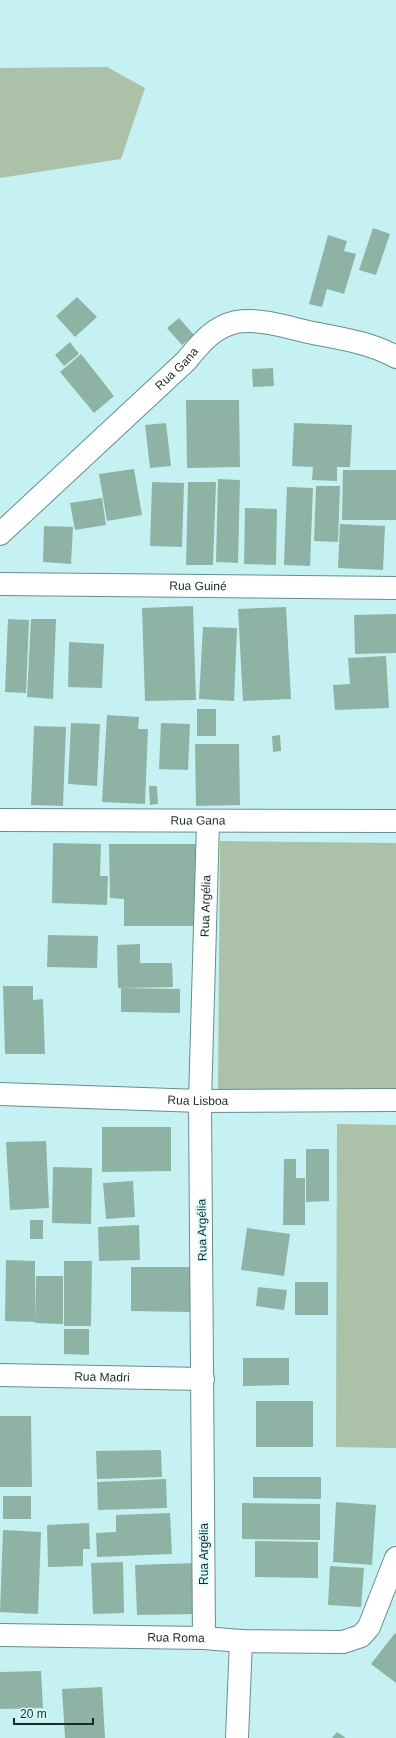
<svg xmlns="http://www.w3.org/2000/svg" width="396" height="1738" font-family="Arial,sans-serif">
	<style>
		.green { fill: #abc1a8 }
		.building { fill: #8eb3a5 }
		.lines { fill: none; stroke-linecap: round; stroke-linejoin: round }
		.minor-casing { stroke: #668e90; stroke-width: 24 }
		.minor { stroke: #fff; stroke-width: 22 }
		.labels { text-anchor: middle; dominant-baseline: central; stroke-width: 3.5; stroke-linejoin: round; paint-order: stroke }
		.street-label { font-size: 12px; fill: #19292a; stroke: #dafcfd }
	</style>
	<rect width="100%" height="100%" fill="#c6f1f2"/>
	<!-- green -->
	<g class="green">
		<path d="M107,67L145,88L121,159L0,178V68Z"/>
		<path d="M220,841L396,843V1091L218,1089Z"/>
		<path d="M337,1124L396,1125V1448L336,1447Z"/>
	</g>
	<!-- building -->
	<g class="building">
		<path d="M373,228L390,234L376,275L359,270Z"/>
		<path d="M328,235L347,241L344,251L356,254L344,294L327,289L322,307L309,304Z"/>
		<path d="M77,297L97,317L75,337L56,316Z"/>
		<path d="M179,318L194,335L182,345L167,328Z"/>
		<path d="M70,342L79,354L64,366L55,355Z"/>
		<path d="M81,354L114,396L94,413L60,372Z"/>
		<path d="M273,368L274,386L253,387L252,369Z"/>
		<path d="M186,400H239L240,467L187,468Z"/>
		<path d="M166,423L171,466L150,468L145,425Z"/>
		<path d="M294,423L352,425L350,467H337V481L312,480L313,467L292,466Z"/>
		<path d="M134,469L142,515L107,521L99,474Z"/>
		<path d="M343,470H396V520H342Z"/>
		<path d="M218,479L240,480L238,563L216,562Z"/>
		<path d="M152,482L184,483L182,547L150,546Z"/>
		<path d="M188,482H216L213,565H186Z"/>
		<path d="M316,486H340L338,542L314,541Z"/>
		<path d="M287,487L313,488L310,566L284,565Z"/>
		<path d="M102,498L106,525L75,530L70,503Z"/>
		<path d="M245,508L277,509L276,565L244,564Z"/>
		<path d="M340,524L385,526L383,570L338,568Z"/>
		<path d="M44,526L73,527L71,564L43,562Z"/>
		<path d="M193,606L196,700L145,701L142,608Z"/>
		<path d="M286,607L291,699L243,701L238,609Z"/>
		<path d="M396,614V653L355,654L354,615Z"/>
		<path d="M8,619L29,620L26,693L5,692Z"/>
		<path d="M31,619H56L53,699L27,697Z"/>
		<path d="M203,627L237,628L234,701L199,699Z"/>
		<path d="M69,642L104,644L102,688L68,687Z"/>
		<path d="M386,656L389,708L335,710L333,685L350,684L348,658Z"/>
		<rect x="197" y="709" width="19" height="27"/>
		<path d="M107,715L139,717L138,729H148L145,804L102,802Z"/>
		<path d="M71,723L100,724L97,786L68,784Z"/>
		<path d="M161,723L190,724L188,770L159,769Z"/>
		<path d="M34,726L66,727L63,806L31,805Z"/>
		<path d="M280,735L281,751L273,752L272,736Z"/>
		<path d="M195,744H239L240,805L196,806Z"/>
		<path d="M149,786H157L158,804L150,805Z"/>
		<path d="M53,843L101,844L100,876H108L107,905L52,903Z"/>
		<path d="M109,844H198V926H124V899L110,898Z"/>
		<path d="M48,935L98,936L97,968L47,967Z"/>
		<path d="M140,944V963H172L173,987L118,988L117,945Z"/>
		<path d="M3,986H33V1000L43,999L45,1054H5Z"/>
		<path d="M121,988L180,989V1013L121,1012Z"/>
		<path d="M102,1127H171V1171L102,1172Z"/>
		<path d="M46,1141L49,1208L10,1210L6,1142Z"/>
		<path d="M306,1149H329V1201L306,1202Z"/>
		<path d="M284,1159H296V1178H305V1225H283Z"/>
		<path d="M53,1167L92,1168L91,1224L52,1223Z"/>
		<path d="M133,1181L135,1217L106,1219L103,1183Z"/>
		<rect x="30" y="1220" width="13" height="19"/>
		<path d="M139,1225L140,1260L99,1261L98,1227Z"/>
		<path d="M247,1228L290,1234L284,1276L241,1270Z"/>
		<path d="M6,1260L35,1261V1322L5,1321Z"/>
		<path d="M64,1261H92L91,1326H64Z"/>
		<path d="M131,1267H191L190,1312L131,1311Z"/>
		<path d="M36,1276H63V1324L35,1323Z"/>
		<rect x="295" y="1282" width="33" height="33"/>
		<path d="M258,1287L287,1290L284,1310L256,1306Z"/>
		<path d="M64,1329H89V1355L64,1354Z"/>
		<path d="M243,1358H289V1385L243,1386Z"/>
		<rect x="256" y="1401" width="57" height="46"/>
		<path d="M0,1416H31L32,1487H0Z"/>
		<path d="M161,1450L162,1477L97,1479L96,1451Z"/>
		<path d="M253,1477H321V1499L253,1498Z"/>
		<path d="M166,1479L167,1508L98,1510L97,1482Z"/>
		<rect x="3" y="1496" width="28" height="23"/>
		<path d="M336,1502L376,1505L372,1565L333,1562Z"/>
		<path d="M242,1503L320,1504V1540L242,1539Z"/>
		<path d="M170,1513L172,1554L97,1557L96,1533L116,1532V1515Z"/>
		<path d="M89,1523L90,1549H83V1566L48,1567L47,1525Z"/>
		<path d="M3,1530L41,1532L38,1614L0,1612Z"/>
		<path d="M255,1541L318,1542V1578L255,1577Z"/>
		<path d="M123,1562L124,1613L93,1614L91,1563Z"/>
		<path d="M197,1563L198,1614L137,1615L135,1565Z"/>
		<path d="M330,1566L364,1568L361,1607L328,1605Z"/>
		<path d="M395,1633L396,1634V1683L371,1664Z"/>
		<path d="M41,1671L43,1708L0,1709V1672Z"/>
		<path d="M102,1687L105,1738H65L62,1689Z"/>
		<path d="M337,1732L346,1738H332Z"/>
	</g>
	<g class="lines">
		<!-- minor casing -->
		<g class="minor-casing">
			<g id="minor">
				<path id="s1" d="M0,534L186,361C200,344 213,327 236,322C259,318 286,327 308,332C338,338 369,342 396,357"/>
				<path id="s2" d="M0,584L396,588"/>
				<path id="s3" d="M0,820L396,821"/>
				<path id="s4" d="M0,1094L200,1101L396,1100"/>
				<path id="s5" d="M0,1375L203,1379"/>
				<path id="s6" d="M0,1635L204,1638L241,1641L343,1642L361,1636L369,1627L396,1558"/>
				<path id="s7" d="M204,1638L200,1101L208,822"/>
				<path d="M237,1738L241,1641"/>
			</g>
		</g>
		<!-- minor -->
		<use href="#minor" class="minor"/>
	</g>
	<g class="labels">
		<!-- street labels -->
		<g class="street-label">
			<text stroke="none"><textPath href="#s1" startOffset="242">Rua Gana</textPath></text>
			<text stroke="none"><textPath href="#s2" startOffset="198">Rua Guiné</textPath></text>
			<text stroke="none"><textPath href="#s3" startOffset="198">Rua Gana</textPath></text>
			<text stroke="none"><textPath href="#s7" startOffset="732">Rua Argélia</textPath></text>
			<text stroke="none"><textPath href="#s4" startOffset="198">Rua Lisboa</textPath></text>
			<text transform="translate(202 1230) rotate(-91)">Rua Argélia</text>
			<text stroke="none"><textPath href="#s5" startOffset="102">Rua Madri</textPath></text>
			<text transform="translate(204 1554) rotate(-90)">Rua Argélia</text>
			<text stroke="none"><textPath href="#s6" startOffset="176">Rua Roma</textPath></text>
		</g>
	</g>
	<!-- scale -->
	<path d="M14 1718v6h79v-6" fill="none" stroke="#19292a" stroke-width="2"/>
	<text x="20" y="1718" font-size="12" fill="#19292a" stroke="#dafcfd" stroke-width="3" paint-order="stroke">20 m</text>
</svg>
